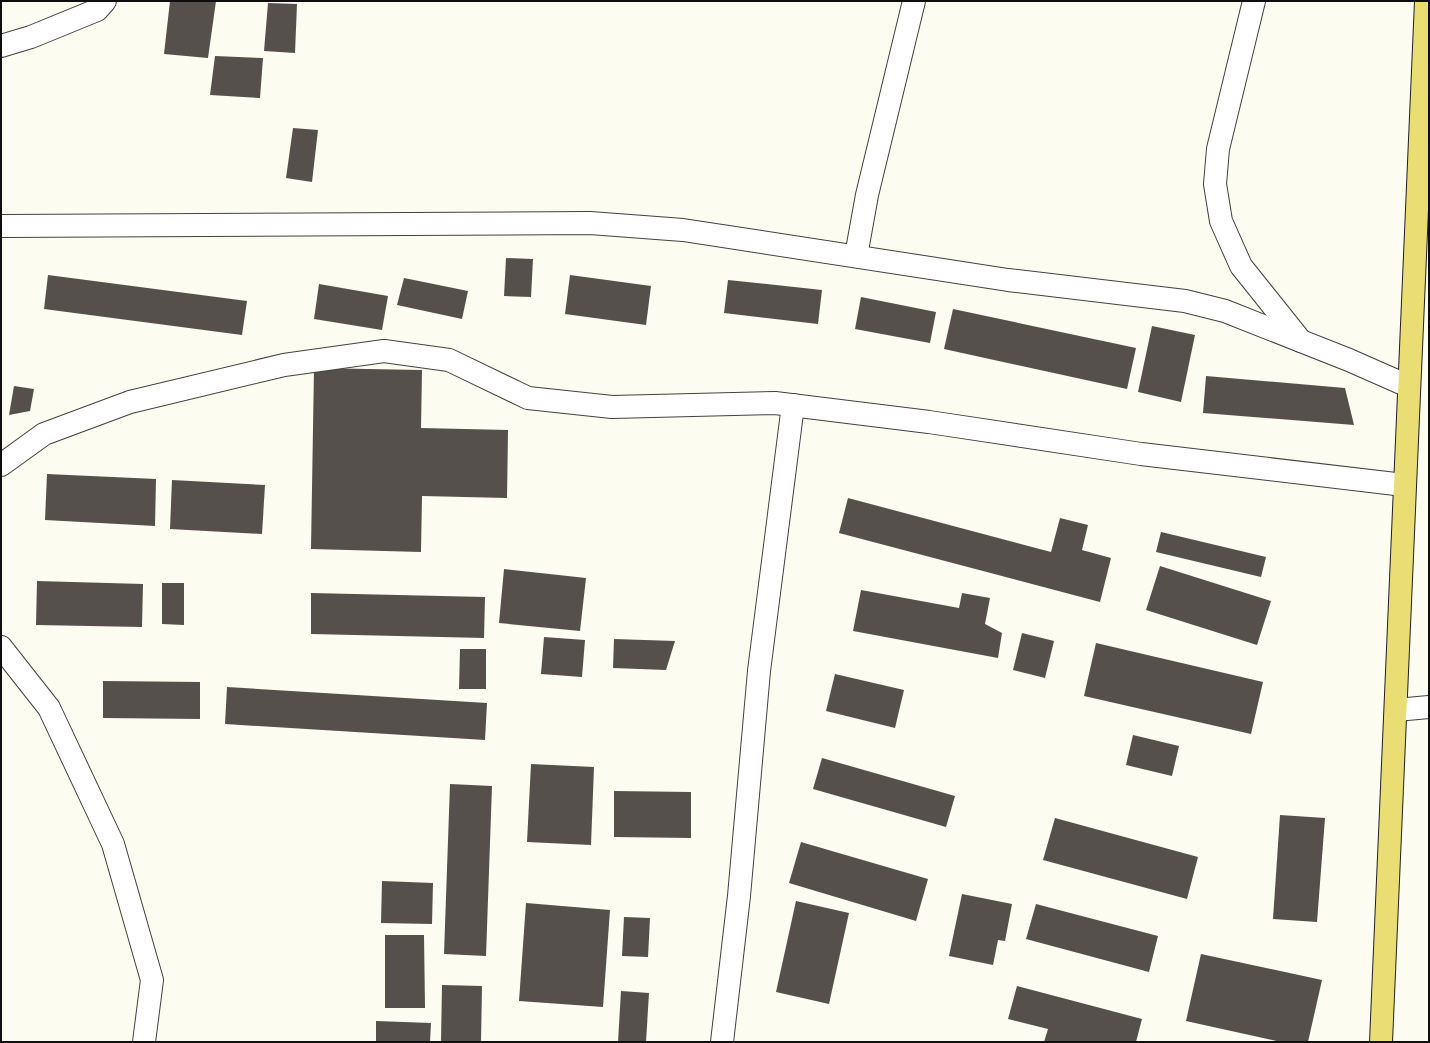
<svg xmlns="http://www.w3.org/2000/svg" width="1430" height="1043" font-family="Spectral,serif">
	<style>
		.building { fill: #55504b }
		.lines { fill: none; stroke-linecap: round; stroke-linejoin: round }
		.minor-casing { stroke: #414141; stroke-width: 24 }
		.major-casing { stroke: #1f1f1f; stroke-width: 24 }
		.minor { stroke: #fff; stroke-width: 22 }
		.major { stroke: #eadd74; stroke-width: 22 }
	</style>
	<rect width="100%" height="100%" fill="#fdfcf0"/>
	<!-- building -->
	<g class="building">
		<path d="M170,1H216L208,58L164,54Z"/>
		<path d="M268,3L297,4L295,53L264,51Z"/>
		<path d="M215,56L263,58L260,98L210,95Z"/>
		<path d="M293,128L318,130L312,182L286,178Z"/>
		<path d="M506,258L533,259L531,297L504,296Z"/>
		<path d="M48,275L247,301L242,335L44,309Z"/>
		<path d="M570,275L651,286L646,325L565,314Z"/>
		<path d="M404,278L468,291L462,319L397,305Z"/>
		<path d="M728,280L822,290L818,324L724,313Z"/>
		<path d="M319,284L388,296L382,330L314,319Z"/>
		<path d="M861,297L936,312L930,343L855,329Z"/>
		<path d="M953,309L1136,348L1127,389L944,349Z"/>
		<path d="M1152,326L1195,335L1181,402L1138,392Z"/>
		<path d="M314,368L422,370L421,428L508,430L507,498L422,496L421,552L311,549Z"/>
		<path d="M1206,376L1345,388L1354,425L1203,413Z"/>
		<path d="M14,386L34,389L30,411L9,415Z"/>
		<path d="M47,474L156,479L155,526L45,520Z"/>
		<path d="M172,480L265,485L262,534L170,529Z"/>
		<path d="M848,498L1051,552L1060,518L1088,525L1082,550L1111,558L1100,602L839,533Z"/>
		<path d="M1161,532L1266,557L1261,577L1156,552Z"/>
		<path d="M1160,566L1271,601L1257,645L1146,610Z"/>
		<path d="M504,569L586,578L580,631L499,623Z"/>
		<path d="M37,581L143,584L142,627L36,625Z"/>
		<path d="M162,583H184V625L162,624Z"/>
		<path d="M861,590L959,608L962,593L990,598L985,624L1002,633L998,658L853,631Z"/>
		<path d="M311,593L485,597L484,638L311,634Z"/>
		<path d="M1022,633L1054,641L1045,678L1013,670Z"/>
		<path d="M544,637L585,640L582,677L541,674Z"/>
		<path d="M614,639L675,641L666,670L613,668Z"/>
		<path d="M1096,643L1263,682L1251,734L1084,696Z"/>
		<path d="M460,649H486V689H459Z"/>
		<path d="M835,674L904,690L895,728L826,711Z"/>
		<path d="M103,681L200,682V719L103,718Z"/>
		<path d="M227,687L487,703L485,740L225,724Z"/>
		<path d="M1133,735L1179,746L1172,776L1126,765Z"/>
		<path d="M822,758L955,796L946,827L813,789Z"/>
		<path d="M531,764L594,767L591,845L527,842Z"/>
		<path d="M450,784L492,786L486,956L444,954Z"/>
		<path d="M614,791L691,792V838L614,837Z"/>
		<path d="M1280,815L1325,818L1317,922L1273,919Z"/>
		<path d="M1055,818L1198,857L1187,899L1043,860Z"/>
		<path d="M801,842L928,879L916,921L789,883Z"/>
		<path d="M382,881L433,883L432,924L381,923Z"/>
		<path d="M962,894L1012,904L1005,941L998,940L993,965L949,956Z"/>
		<path d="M796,901L849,913L829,1004L776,992Z"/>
		<path d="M526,903L610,910L603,1007L519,1001Z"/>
		<path d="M1036,904L1158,936L1149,972L1026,939Z"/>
		<path d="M624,917L650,918L648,957L622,956Z"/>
		<path d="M385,935H424L425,1008H385Z"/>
		<path d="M1201,954L1322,980L1308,1042H1281L1186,1021Z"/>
		<path d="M442,985L482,986L481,1042H441Z"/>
		<path d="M1017,986L1142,1019L1136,1042H1044L1048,1029L1008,1019Z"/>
		<path d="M621,991L649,993L646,1042H618Z"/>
		<path d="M376,1021L431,1023L430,1042H376Z"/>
	</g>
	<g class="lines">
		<!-- minor casing -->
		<g class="minor-casing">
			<g id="minor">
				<path d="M1254,1L1218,149L1215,184L1221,221L1241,266L1301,341"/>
				<path d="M1,46L31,37L97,10L105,1"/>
				<path d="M1,226L590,223L683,230L1008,280L1185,301L1225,311L1349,360L1408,386"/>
				<path d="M856,256L867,195L914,1"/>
				<path d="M1,465L44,434L130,402L284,365L384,351L449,360L528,398L612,407L775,403L929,422L1141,454L1404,485"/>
				<path d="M1,647L49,708L113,844L152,980L144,1042"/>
				<path d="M1396,710L1429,707"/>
				<path d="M722,1042L739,896L759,671L793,405"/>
			</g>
		</g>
		<!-- major casing -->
		<g class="major-casing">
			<path id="major" d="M1381,1042L1426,1"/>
		</g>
		<!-- minor -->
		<use href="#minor" class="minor"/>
		<!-- major -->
		<use href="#major" class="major"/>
	</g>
	<!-- border -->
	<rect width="1430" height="1043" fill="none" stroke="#0e0e0e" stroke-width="4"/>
</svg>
